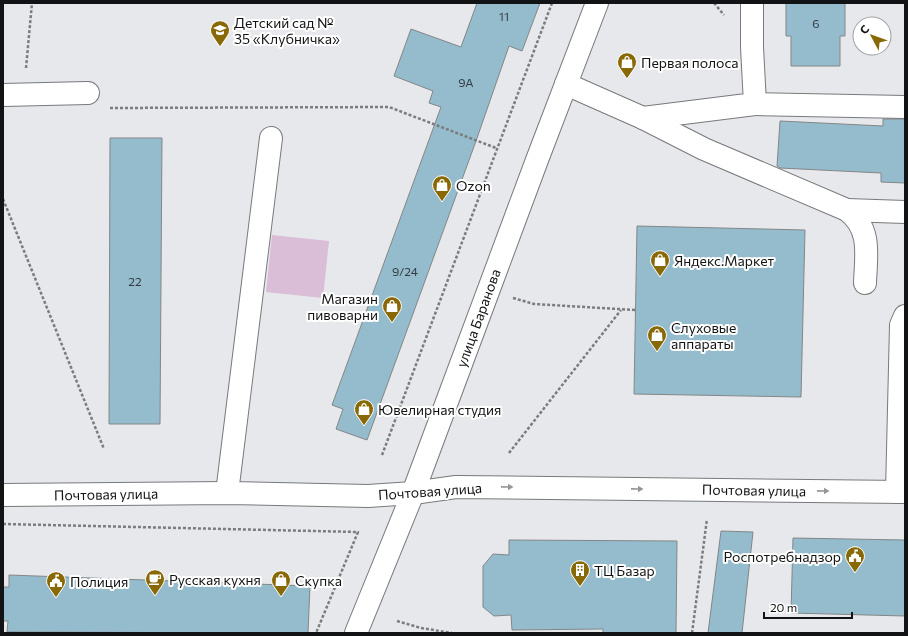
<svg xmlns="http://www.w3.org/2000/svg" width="908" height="636" font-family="Commissioner,sans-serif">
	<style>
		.green { fill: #dabdd6 }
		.building { fill: #95bccd; stroke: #838687 }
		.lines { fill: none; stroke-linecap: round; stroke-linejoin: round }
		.minor-casing { stroke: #78797c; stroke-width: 24 }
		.path { stroke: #7a7c7e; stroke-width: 2.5; stroke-dasharray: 3 2; stroke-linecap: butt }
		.minor { stroke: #fff; stroke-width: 22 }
		.oneway { fill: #949595 }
		.labels { text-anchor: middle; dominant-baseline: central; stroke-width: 4; stroke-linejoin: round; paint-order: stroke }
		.number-label { font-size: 12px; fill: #333d42 }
		.poi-label { font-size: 14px; fill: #121314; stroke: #fff; text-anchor: start }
		.street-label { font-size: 14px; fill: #121314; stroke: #fff }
	</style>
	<rect width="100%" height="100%" fill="#e6e8eb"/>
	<!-- green -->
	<path class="green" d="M272,235L329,241L323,298L266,292Z"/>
	<!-- building -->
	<g class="building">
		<path d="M477,3H540L522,51L509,46L476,141L367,440L336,429L343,409L332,405L441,107L429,103L433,91L394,76L411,29L461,47Z"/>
		<path d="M786,3H845V36H840V66H791V36H786Z"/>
		<path d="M883,119H905V183L881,182V173L780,168L777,166L780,121L883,126Z"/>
		<path d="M110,138H162L160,424H109Z"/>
		<path d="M637,226L805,230L801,397L634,394Z"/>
		<path d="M721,531L753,532L742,633H708Z"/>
		<path d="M793,538L905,540V616L791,613Z"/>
		<path d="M509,540L677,541L676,633H603V629L512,630L511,615L494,616L483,607V566L493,554L509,555Z"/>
		<path d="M9,575L310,586L308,633L7,632L8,621H3V587H9Z"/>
	</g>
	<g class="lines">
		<!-- minor casing -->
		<g class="minor-casing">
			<g id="minor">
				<path d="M566,84L643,118L704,149L847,210C872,229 866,255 865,283"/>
				<path d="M3,95L88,93"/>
				<path d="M755,104L905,107"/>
				<path d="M643,118L755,104L752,47V3"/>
				<path d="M847,210L905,212"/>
				<path d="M897,492L901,325L905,316"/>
				<path d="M227,493L271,138"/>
				<path d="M3,495L227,493L368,496L413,493L456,487L905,492"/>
				<path d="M356,633L413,493L537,160L597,3"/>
			</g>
		</g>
		<!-- path -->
		<g class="path">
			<path d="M714,3L724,15"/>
			<path d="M26,68L32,3"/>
			<path d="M110,108L389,107L496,148"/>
			<path d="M3,199L104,449"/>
			<path d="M513,298L534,304L635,310"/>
			<path d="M509,453L621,310"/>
			<path d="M382,455L552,3"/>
			<path d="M3,524L358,532L316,633"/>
			<path d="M397,621L421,628L452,633"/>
			<path d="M692,633L707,519"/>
		</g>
		<!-- minor -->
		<use href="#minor" class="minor"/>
	</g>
	<!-- one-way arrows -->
	<defs><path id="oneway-solid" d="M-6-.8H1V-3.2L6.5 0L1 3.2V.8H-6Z"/></defs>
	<g class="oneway">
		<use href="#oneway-solid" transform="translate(507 487) rotate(1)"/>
		<use href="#oneway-solid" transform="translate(637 489) rotate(1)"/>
		<use href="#oneway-solid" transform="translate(823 491) rotate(1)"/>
	</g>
	<!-- icons -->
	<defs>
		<g id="school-pin" transform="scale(1)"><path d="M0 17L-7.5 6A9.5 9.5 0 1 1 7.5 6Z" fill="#886906" stroke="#fff"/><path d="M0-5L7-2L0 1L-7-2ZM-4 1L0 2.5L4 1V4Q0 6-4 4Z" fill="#fff"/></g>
		<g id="shop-pin" transform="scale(1)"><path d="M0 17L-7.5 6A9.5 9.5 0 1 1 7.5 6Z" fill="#886906" stroke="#fff"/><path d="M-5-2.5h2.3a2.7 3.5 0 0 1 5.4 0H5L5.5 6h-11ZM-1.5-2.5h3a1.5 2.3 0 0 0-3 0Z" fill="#fff"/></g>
		<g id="civic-pin" transform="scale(1)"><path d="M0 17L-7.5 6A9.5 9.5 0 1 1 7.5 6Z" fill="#886906" stroke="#fff"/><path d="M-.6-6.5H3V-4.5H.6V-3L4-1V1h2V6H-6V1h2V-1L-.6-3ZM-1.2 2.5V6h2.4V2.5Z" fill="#fff"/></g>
		<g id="building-pin" transform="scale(1)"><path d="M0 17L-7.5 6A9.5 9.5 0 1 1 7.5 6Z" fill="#886906" stroke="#fff"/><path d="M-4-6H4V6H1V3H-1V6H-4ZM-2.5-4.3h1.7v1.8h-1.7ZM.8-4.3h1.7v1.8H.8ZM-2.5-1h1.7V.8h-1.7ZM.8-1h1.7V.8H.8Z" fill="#fff"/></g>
		<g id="cafe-pin" transform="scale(1)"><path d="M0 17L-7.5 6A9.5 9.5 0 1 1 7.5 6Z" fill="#886906" stroke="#fff"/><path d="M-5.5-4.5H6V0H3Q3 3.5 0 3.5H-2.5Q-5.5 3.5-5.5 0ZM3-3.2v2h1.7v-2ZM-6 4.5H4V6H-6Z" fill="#fff"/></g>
	</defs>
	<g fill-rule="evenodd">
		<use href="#school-pin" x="220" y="30"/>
		<use href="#shop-pin" x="627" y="62"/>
		<use href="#shop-pin" x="442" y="185"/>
		<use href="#shop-pin" x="660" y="260"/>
		<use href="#shop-pin" x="392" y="306"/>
		<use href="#shop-pin" x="657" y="335"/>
		<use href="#shop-pin" x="364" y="409"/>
		<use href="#civic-pin" x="855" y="556"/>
		<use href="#building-pin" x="580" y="570"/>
		<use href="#cafe-pin" x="155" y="579"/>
		<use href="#shop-pin" x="281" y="580"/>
		<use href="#civic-pin" x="56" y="581"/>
	</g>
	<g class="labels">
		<!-- number labels -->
		<g class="number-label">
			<text x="504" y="16">11</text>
			<text x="816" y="23">6</text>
			<text x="466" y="82">9А</text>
			<text x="405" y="271">9/24</text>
			<text x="135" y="281">22</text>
		</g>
		<!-- poi labels -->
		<g class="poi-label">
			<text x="234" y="22">Детский сад №<tspan x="234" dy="16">35 «Клубничка»</tspan></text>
			<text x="641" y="62">Первая полоса</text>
			<text x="456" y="185">Ozon</text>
			<text x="674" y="260">Яндекс.Маркет</text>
			<text x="378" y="298" text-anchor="end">Магазин<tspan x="378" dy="16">пивоварни</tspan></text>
			<text x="671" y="327">Слуховые<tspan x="671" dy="16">аппараты</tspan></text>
			<text x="378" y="409">Ювелирная студия</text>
			<text x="841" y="556" text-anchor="end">Роспотребнадзор</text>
			<text x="594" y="570">ТЦ Базар</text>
			<text x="169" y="579">Русская кухня</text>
			<text x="295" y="580">Скупка</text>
			<text x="70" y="581">Полиция</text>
		</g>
		<!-- street labels -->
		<g class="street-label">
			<text transform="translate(478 318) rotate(-70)">улица Баранова</text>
			<text transform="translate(754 490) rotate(1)">Почтовая улица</text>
			<text transform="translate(430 491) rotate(-4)">Почтовая улица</text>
			<text transform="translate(106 494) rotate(-1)">Почтовая улица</text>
		</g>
	</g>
	<!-- border -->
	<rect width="908" height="636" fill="none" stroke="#121314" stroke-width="8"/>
	<!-- north arrow -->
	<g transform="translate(872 36) rotate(311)"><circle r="19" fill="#ffffff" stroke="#a0a1a1"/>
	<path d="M0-3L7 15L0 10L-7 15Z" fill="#886906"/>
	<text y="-6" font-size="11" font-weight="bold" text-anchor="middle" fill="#121314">С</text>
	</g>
	<!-- scale -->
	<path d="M764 612v6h88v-6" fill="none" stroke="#121314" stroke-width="2"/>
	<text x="770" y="612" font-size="12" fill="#121314" stroke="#ffffff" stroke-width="3" paint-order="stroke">20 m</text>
</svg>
